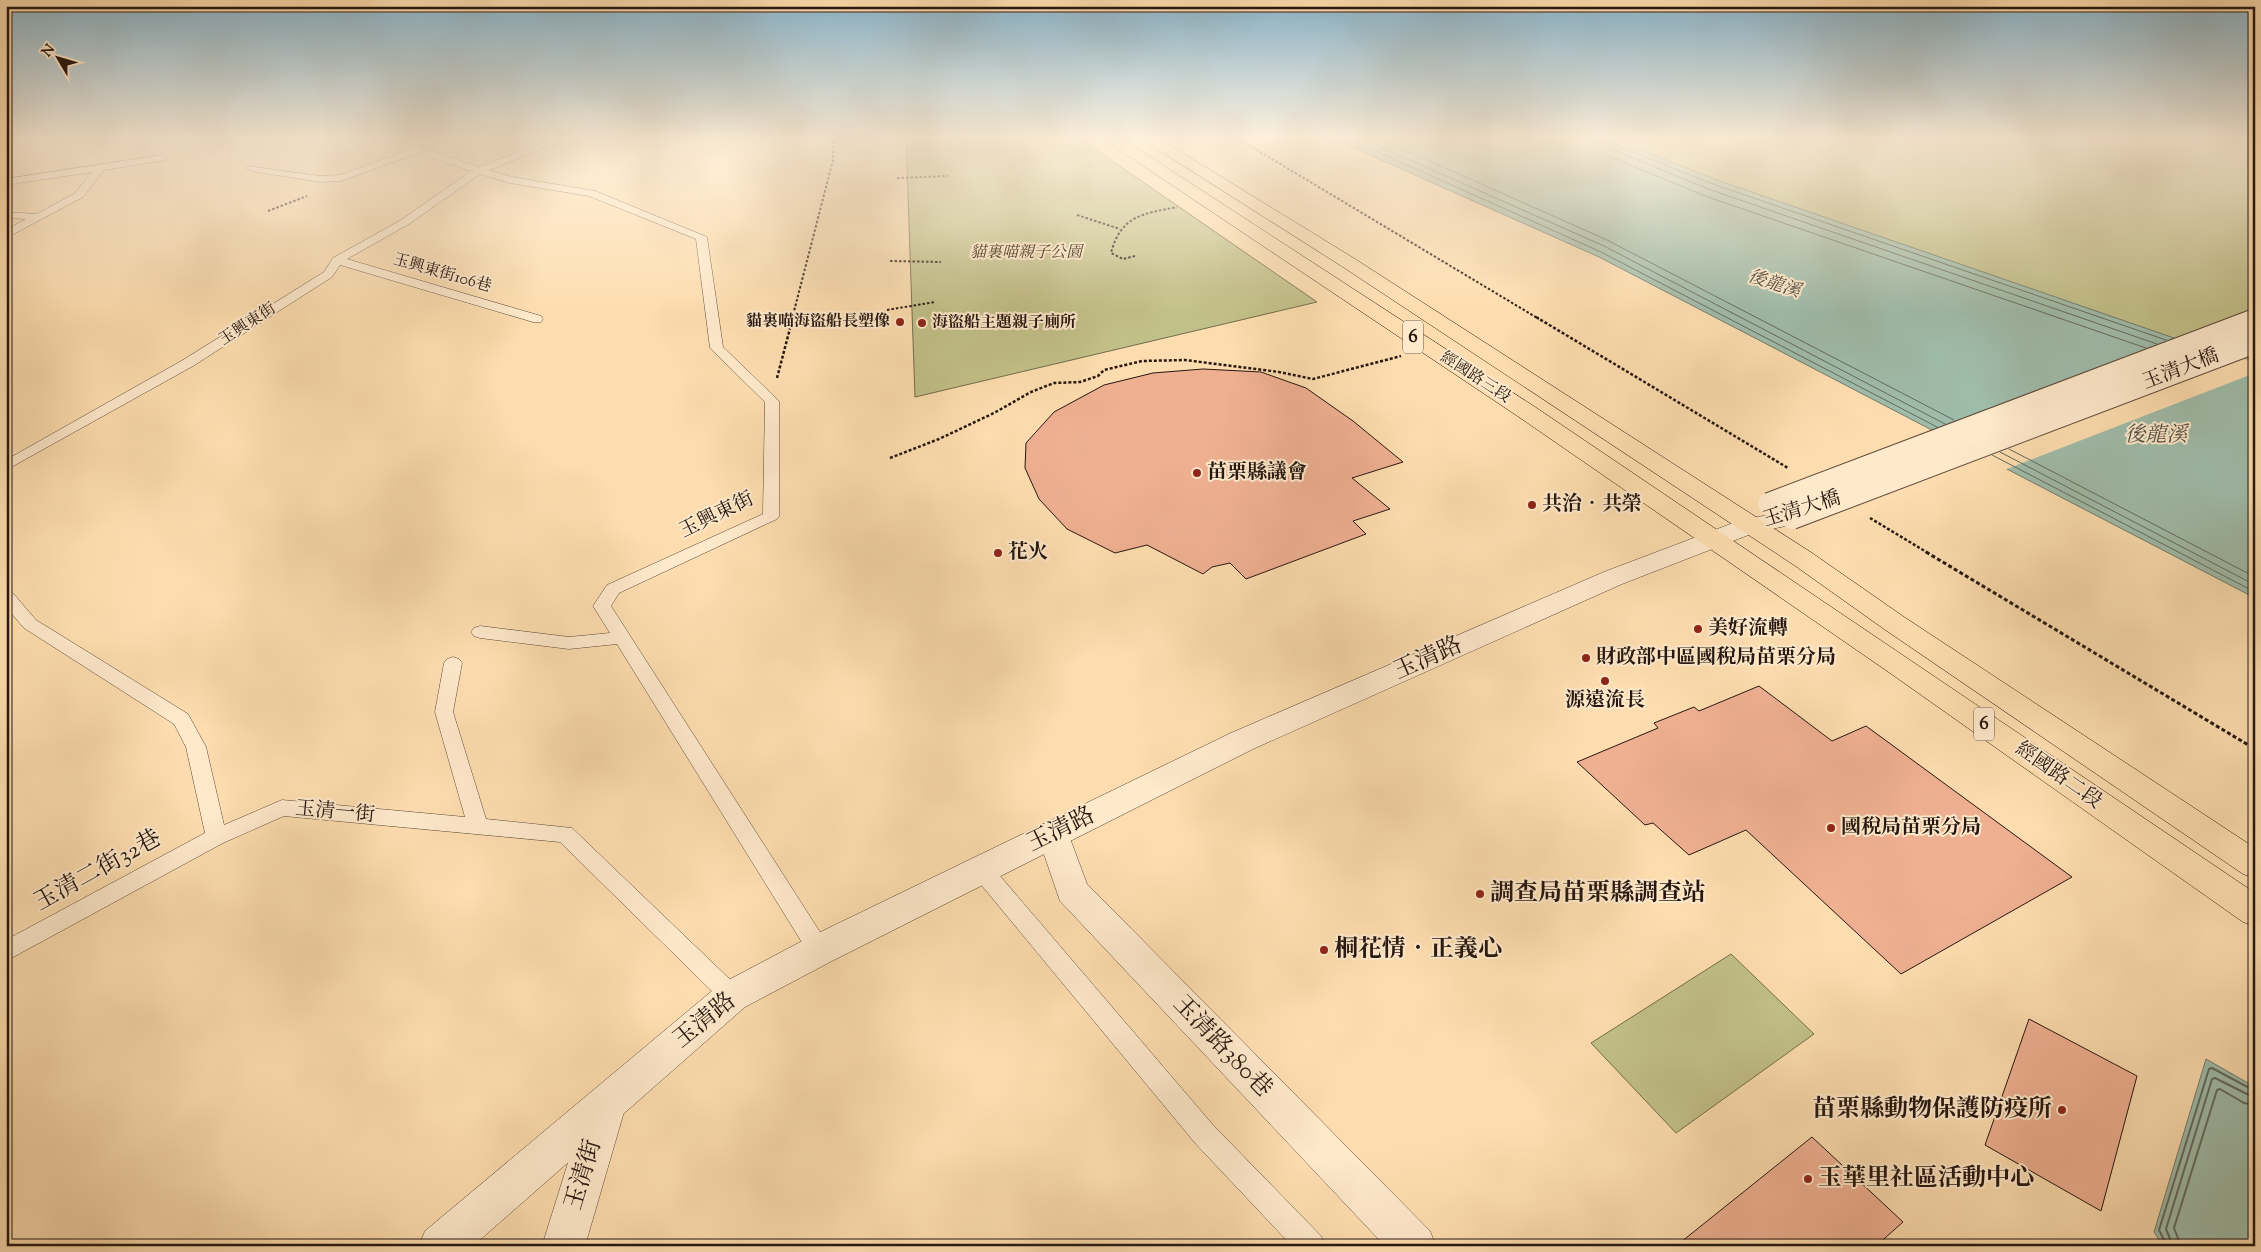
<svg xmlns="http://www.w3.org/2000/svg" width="2261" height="1252" font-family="'Sorts Mill Goudy','Noto Serif TC',serif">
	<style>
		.green { fill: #c2c089; stroke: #746c4c }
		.water { fill: #9fbcaa; stroke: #6f7a6c }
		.pier { fill: #fdddaf }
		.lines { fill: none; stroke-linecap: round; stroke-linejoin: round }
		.shore-far1 { stroke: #636a5d; stroke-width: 1 }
		.shore { stroke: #636a5d; stroke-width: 2 }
		.building { fill: #efb092; stroke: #271710 }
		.service-casing { stroke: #5c4838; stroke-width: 1 }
		.minor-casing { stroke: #5c4838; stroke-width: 1 }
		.tertiary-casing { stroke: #5c4838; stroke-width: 1 }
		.primary-casing { stroke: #271710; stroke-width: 1 }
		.path-far2 { stroke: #271710; stroke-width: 2; stroke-dasharray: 2.5 2; stroke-linecap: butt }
		.path-far1 { stroke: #271710; stroke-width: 2.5; stroke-dasharray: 3 2; stroke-linecap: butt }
		.path { stroke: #271710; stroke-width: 3; stroke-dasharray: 4 2.5; stroke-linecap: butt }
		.service { fill: #fee9cb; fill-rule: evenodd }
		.minor { fill: #fee9cb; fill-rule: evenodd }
		.tertiary { fill: #fee9cb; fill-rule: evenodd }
		.primary { fill: #fdddaf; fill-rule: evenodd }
		.tertiary-bridge-casing { stroke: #5c4838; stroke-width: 24; stroke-linecap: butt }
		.tertiary-bridge { stroke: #fee9cb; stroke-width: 22 }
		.poi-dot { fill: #8f2418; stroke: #fee9cb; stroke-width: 2 }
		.labels { text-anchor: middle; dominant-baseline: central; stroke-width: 4; stroke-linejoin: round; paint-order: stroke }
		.far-park-label { font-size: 16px; font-style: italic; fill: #564a34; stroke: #fee9cb }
		.far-street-label { font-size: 16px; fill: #271710; stroke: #fee9cb }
		.far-poi-label { font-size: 16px; font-weight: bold; fill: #271710; stroke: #fee9cb; text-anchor: end }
		.far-water-label { font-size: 18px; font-style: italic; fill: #515146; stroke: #fee9cb }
		.shield { fill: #fee9cb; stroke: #685648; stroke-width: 1 }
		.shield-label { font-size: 19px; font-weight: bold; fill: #271710 }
		.street-label { font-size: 20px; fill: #271710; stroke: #fee9cb }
		.poi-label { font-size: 20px; font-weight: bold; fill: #271710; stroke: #fee9cb; text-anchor: start }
		.water-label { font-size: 21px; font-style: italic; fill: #515146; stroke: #fee9cb }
		.near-street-label { font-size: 24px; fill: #271710; stroke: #fee9cb }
		.near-poi-label { font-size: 24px; font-weight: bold; fill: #271710; stroke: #fee9cb; text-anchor: start }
	</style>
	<rect width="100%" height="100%" fill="#fdddaf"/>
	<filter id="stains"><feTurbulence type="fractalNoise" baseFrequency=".004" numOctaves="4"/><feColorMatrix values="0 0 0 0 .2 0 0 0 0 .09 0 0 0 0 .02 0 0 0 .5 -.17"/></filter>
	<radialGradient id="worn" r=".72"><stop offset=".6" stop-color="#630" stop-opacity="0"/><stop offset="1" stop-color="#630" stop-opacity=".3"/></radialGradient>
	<!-- green -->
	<g class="green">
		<path d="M906,138H1079L1317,302L915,397Z"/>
		<path d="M1473,138H2255V366Z"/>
		<path d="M1731,954L1814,1034L1676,1133L1591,1043Z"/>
	</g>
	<!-- water -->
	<g class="water">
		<path d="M1336,138H1612L1714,179L2255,366V598L1599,257L1361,151Z"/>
		<path d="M2206,1059L2255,1087V1246H2163L2154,1232Z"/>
	</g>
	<!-- pier -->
	<path class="pier" d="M2189,340L2255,363V373L2004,470L1934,434Z"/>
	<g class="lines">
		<!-- shore-far1 -->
		<g class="shore-far1">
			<path d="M1347,138L1601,252L1937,427"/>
			<path d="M1360,138L1604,246L1945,424"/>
			<path d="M1378,138L1607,240L1954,420"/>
			<path d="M1598,138L1600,148L1608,156L1708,197L2146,348"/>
			<path d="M1606,138L1607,145L1613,150L1711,190L2157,344"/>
			<path d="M1612,138L1615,145L1713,184L2166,340"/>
			<path d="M2009,449L2255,577"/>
			<path d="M2000,452L2255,585"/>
			<path d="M1992,455L2255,592"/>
		</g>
		<!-- shore -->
		<g class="shore">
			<path d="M2167,1246L2159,1230L2209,1069L2212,1068L2255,1091"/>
			<path d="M2173,1246L2166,1229L2212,1079L2215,1078L2255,1098"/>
			<path d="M2181,1246L2174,1228L2217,1090L2220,1089L2244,1103L2255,1105"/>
		</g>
	</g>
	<!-- building -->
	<g class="building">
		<path d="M1203,369L1261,372L1306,388L1353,421L1403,462L1352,478L1390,509L1353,521L1366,534L1246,579L1230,563L1212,567L1203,574L1147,545L1115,553L1067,529L1039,499L1025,468L1026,443L1054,412L1104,385L1153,373Z"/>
		<path d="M1759,686L1832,741L1866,726L2072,877L1901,974L1746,830L1689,855L1653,823L1645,825L1577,762L1658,728L1654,723L1694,707L1699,711Z"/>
		<path d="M2029,1019L2137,1076L2101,1211L1985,1145Z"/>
		<path d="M1812,1137L1903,1222L1876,1246H1676Z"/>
	</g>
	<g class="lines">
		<!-- service casing -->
		<g class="service-casing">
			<g id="service">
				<path d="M407,138H417L422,148L479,167L555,138H568L566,140L489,170L512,177L595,191L707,237L723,347L779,401V516L777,519L619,593L611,606L827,943L830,950L827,957L819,960L811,957L617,644L569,649L480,638L474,636L471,632L474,628L480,626L569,637L610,633L593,606L607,585L763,514L765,402L710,348L696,239L589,196L510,183L480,174L409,224L347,259L541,316L543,319L541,322H533L340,265L332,277L193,366L6,470V460L183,360L324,272L333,258L401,220L471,171L418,153L341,181L320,182L251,171L246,168L247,166L320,176L340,175L412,149Z"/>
				<path d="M162,155L166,156V160L104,170L83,197L6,238V230L26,219L6,218V212L37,214L75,193L92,172L6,185V179Z"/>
				<path d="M6,591L12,592L36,620L188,714L206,747L224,825L282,800L465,817L435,712L444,663L447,659L453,657L459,659L462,663L453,712L486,819L572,828L740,989L744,996L740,1003L732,1006L724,1003L560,842L284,816L223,843L6,961V940L205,833L186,747L174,724L24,628L6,607Z"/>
				<path d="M981,860L989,863L1213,1125L1321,1236L1325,1246H1292L1195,1143L973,875L970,869L973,863Z"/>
			</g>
		</g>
		<!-- minor casing -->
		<g class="minor-casing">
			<g id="minor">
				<path d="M1053,821L1065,825L1087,884L1430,1231L1436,1246H1385L1060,901L1037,834L1041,825Z"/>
				<path d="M606,1086L620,1092L626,1105L585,1246H542L586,1105L592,1092Z"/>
			</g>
		</g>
		<!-- tertiary casing -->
		<g class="tertiary-casing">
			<path id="tertiary" d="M1792,511L1801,513L1804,518L1801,523L1756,532L1622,584L1253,749L832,961L745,1007L473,1246H419L425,1231L719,985L806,939L1231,733L1604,572L1741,520Z"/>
		</g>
		<!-- primary casing -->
		<g class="primary-casing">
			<g id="primary">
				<path d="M1104,138H1121L1535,407L2255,893V926L2243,922L1890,673L1519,417L1106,141Z"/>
				<path d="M1140,138H1158L1355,259L1812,553L1904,617L2255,848V878L2243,874L1884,629L1794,565L1343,267Z"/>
			</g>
		</g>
		<!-- path-far2 -->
		<g class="path-far2">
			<path d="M1237,138L1539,319"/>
			<path d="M897,178L948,176"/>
			<path d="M268,211L307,196"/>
			<path d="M1077,215L1120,229"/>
			<path d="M1135,256L1123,259L1111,253C1121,215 1143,214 1177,207"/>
			<path d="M890,261L941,262"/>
			<path d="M887,310L935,302"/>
			<path d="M792,319L833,160V138"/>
		</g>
		<!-- path-far1 -->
		<g class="path-far1">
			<path d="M1536,317L1788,468"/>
			<path d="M777,378L793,317"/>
			<path d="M890,458L939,439L994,413L1031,392L1054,383L1080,382L1098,376L1104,370L1142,361L1185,360L1279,372L1313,379L1401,356"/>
			<path d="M1870,518L1928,553"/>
		</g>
		<!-- path -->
		<path class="path" d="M1926,552L2255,749"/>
		<!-- service -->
		<use href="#service" class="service"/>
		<!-- minor -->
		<use href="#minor" class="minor"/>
		<!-- tertiary -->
		<use href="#tertiary" class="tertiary"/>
		<!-- primary -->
		<use href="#primary" class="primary"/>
		<!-- tertiary-bridge casing -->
		<g class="tertiary-bridge-casing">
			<g id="tertiary-bridge">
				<path d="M1769,504L2255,320"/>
				<path d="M1792,518L2255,342"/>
			</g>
		</g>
		<!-- tertiary-bridge -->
		<use href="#tertiary-bridge" class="tertiary-bridge"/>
	</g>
	<!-- sky -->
	<linearGradient id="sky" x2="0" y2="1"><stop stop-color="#8bb7cf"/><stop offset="0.44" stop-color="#fef0db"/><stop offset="1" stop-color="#fef0db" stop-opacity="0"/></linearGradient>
	<rect width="2261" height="313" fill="url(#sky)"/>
	<!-- markers -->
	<g class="poi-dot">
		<circle cx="900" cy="322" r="5"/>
		<circle cx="922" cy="323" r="5"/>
		<circle cx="1197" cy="473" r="5"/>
		<circle cx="1532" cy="505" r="5"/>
		<circle cx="998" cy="553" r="5"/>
		<circle cx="1698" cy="629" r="5"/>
		<circle cx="1586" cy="658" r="5"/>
		<circle cx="1605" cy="681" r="5"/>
		<circle cx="1831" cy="828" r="5"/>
		<circle cx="1480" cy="894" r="5"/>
		<circle cx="1324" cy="950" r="5"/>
		<circle cx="2062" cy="1110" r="5"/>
		<circle cx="1808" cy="1179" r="5"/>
	</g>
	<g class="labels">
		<!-- far-park labels -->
		<g class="far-park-label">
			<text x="1026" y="253">貓裏喵親子公園</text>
		</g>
		<!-- far-street labels -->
		<g class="far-street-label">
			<text transform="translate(442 274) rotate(16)">玉興東街106巷</text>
			<text transform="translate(248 325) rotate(-33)">玉興東街</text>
			<text transform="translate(1475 378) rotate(33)">經國路三段</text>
		</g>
		<!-- far-poi labels -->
		<g class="far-poi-label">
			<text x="890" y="322">貓裏喵海盜船長塑像</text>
			<text x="932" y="323" text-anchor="start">海盜船主題親子廁所</text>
		</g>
		<!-- far-water labels -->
		<g class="far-water-label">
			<text transform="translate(1774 285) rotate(18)">後龍溪</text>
		</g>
		<!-- shield labels -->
		<g class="shield">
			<rect x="1403" y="320.5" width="20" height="33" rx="4"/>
			<rect x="1974" y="707.5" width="20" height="33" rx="4"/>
		</g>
		<g class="shield-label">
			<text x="1413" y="337">6</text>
			<text x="1984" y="724">6</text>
		</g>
		<!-- street labels -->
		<g class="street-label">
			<text transform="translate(2181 370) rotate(-21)">玉清大橋</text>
			<text transform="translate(1802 510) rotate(-17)">玉清大橋</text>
			<text transform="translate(717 516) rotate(-26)">玉興東街</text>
			<text transform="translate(2058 776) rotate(35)">經國路二段</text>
			<text transform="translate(335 813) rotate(5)">玉清一街</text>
		</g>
		<!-- poi labels -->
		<g class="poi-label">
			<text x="1207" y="473">苗栗縣議會</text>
			<text x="1542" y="505">共治‧共榮</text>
			<text x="1008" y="553">花火</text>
			<text x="1708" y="629">美好流轉</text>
			<text x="1596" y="658">財政部中區國稅局苗栗分局</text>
			<text x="1605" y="701" text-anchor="middle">源遠流長</text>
			<text x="1841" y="828">國稅局苗栗分局</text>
		</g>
		<!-- water labels -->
		<g class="water-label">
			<text x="2156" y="436">後龍溪</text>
		</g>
		<!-- near-street labels -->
		<g class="near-street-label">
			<text transform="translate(1428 659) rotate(-24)">玉清路</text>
			<text transform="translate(1061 830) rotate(-26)">玉清路</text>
			<text transform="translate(98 871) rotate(-29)">玉清二街32巷</text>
			<text transform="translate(705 1021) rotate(-39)">玉清路</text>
			<text transform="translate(1222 1047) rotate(46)">玉清路380巷</text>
			<text transform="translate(584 1175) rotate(-73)">玉清街</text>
		</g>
		<!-- near-poi labels -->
		<g class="near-poi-label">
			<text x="1490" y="894">調查局苗栗縣調查站</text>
			<text x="1334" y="950">桐花情．正義心</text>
			<text x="2052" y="1110" text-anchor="end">苗栗縣動物保護防疫所</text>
			<text x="1818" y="1179">玉華里社區活動中心</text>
		</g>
	</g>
	<!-- margin -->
	<rect width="2261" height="1252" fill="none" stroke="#fdddaf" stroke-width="25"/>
	<rect x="8" y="8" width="2246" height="1237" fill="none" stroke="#271710" stroke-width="2.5"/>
	<rect x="12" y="12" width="2236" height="1227" fill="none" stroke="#271710"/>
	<!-- north arrow -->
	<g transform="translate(58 58) rotate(308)" stroke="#fee9cb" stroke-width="4" paint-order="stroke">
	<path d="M0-4L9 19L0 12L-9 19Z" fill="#271710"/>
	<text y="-8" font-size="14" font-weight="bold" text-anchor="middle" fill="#271710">N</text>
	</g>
	<rect width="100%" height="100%" filter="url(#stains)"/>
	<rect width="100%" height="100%" fill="url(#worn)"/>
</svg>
